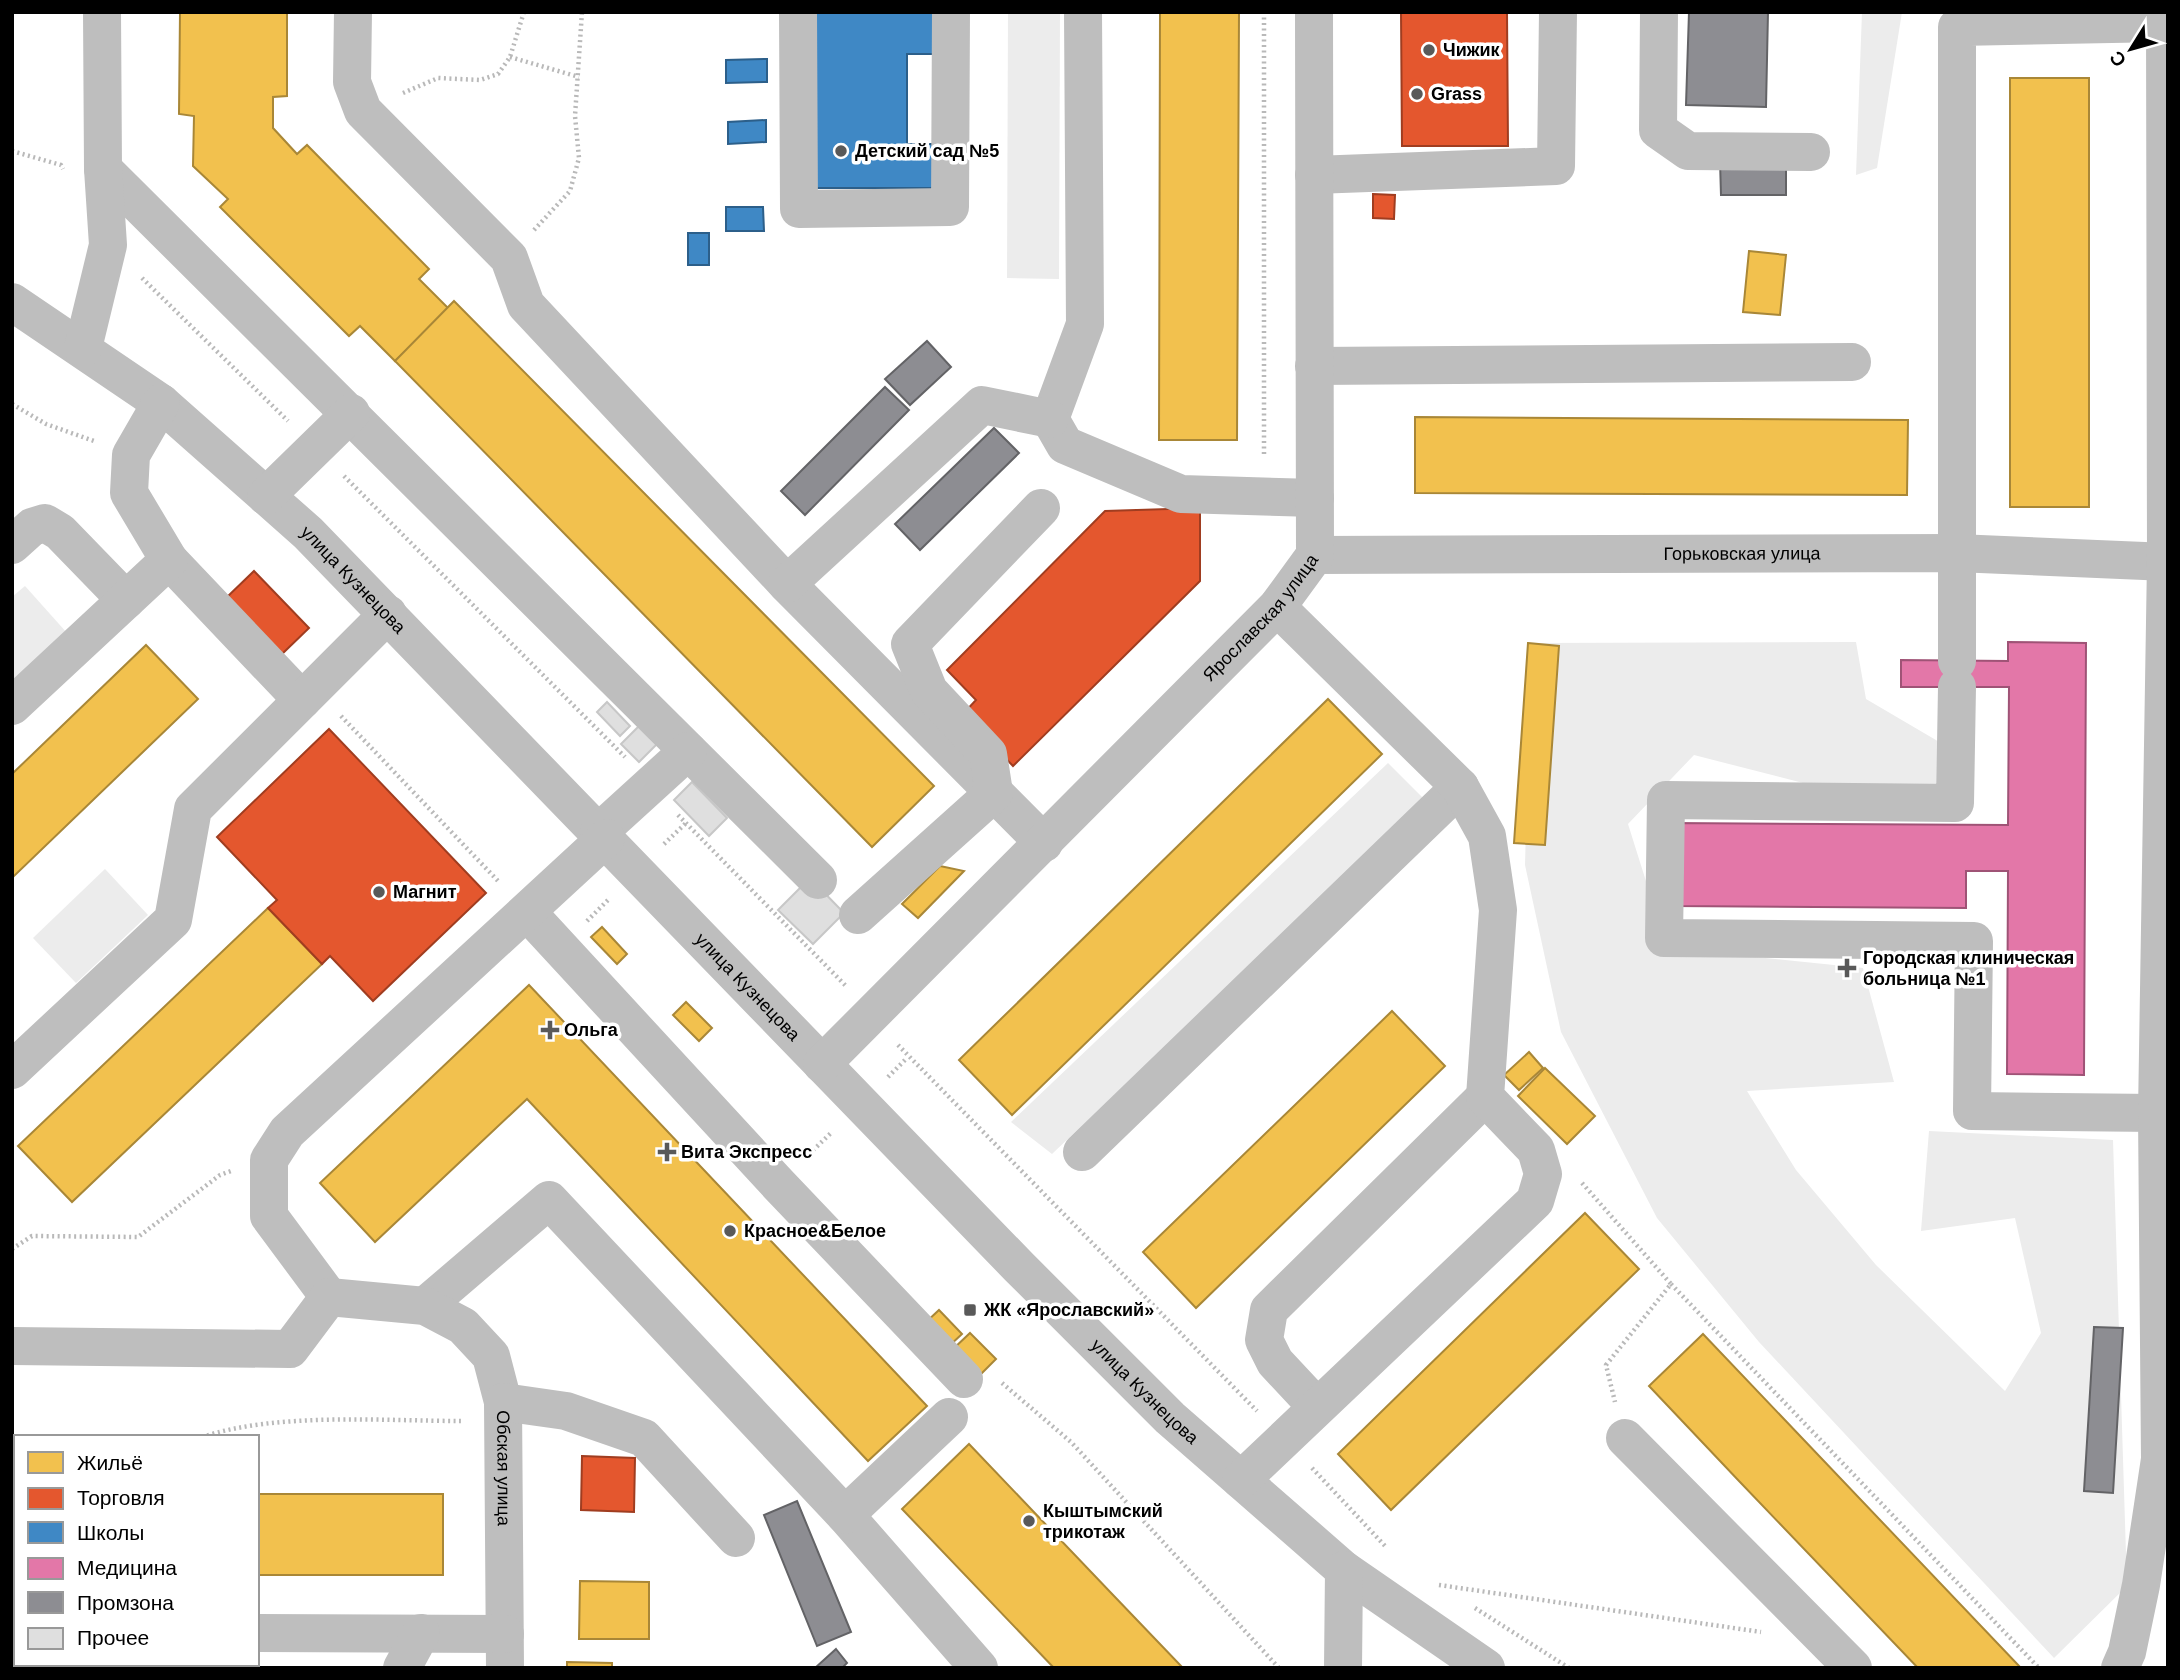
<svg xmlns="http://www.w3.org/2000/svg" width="2180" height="1680" font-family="Arial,sans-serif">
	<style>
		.green { fill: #ececec }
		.homes { fill: #f2c14e; stroke: #a98737; stroke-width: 2 }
		.shops { fill: #e4572e; stroke: #a03d20; stroke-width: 2 }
		.schools { fill: #3f88c5; stroke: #2c5f8a; stroke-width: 2 }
		.health { fill: #e377a8; stroke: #9f5376; stroke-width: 2 }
		.industry { fill: #8d8d92; stroke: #636366; stroke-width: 2 }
		.building { fill: #dfdfdf; stroke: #c7c7c7; stroke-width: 2 }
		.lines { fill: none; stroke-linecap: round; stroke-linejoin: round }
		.path { stroke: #b9b9b9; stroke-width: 4.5; stroke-dasharray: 2 3.5; stroke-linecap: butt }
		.minor { stroke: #bebebe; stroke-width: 38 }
		.poi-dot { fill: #595959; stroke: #fff; stroke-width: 2.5 }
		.labels { text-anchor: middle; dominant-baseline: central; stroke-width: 7; stroke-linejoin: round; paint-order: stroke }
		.poi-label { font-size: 18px; font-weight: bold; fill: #000; stroke: #fff; text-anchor: start }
		.street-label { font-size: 18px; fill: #000; stroke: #fff }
	</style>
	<rect width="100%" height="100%" fill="#fff"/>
	<!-- green -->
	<g class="green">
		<path d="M1008,12H1060L1059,279L1007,278Z"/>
		<path d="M1862,12H1902L1877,168L1856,175Z"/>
		<path d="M25,586L67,633L12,682V597Z"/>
		<path d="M1856,642L1866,699L1941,743L1939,791L1869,800L1694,755L1628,824L1667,948L1863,968L1894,1082L1747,1091L1796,1170L1876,1265L2005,1391L2041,1333L2015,1218L1921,1231L1929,1131L2113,1140L2127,1586L2054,1658L1759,1342L1657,1218L1561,1032L1525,865L1531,643Z"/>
		<path d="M1388,763L1425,800L1052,1154L1011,1122Z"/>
		<path d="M105,869L148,915L76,983L33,938Z"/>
	</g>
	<!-- homes -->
	<g class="homes">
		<path d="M180,12H287V96L273,97V128L297,154L307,145L429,269L419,279L449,309L395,361L360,326L349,336L220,207L228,199L193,166L194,116L179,114Z"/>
		<path d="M1160,12H1239L1237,440H1159Z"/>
		<rect x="2010" y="78" width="79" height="429"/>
		<path d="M1749,251L1786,255L1780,315L1743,312Z"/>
		<path d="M454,301L934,786L872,847L395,361Z"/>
		<path d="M1415,417L1908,420L1907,495L1415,493Z"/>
		<path d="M1528,643L1559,646L1545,845L1514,843Z"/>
		<path d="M146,645L198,699L12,878V774Z"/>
		<path d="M1328,699L1382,754L1012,1115L959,1060Z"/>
		<path d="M940,866L964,871L918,918L902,904Z"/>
		<path d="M268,908L322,964L72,1202L18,1146Z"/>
		<path d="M602,927L627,954L617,964L591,937Z"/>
		<path d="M529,985L927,1406L868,1461L527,1099L375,1242L320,1183Z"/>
		<path d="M686,1002L712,1028L699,1041L673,1015Z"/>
		<path d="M1392,1011L1445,1066L1196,1308L1143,1252Z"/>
		<path d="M1529,1052L1543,1068L1519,1090L1504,1075Z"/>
		<path d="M1545,1068L1595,1116L1567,1144L1518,1096Z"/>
		<path d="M1585,1213L1639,1269L1391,1510L1338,1454Z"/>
		<path d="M939,1310L962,1334L948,1347L925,1323Z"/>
		<path d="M970,1333L996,1359L978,1377L952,1350Z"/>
		<path d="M1703,1334L2021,1668H1918L1739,1481L1649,1386Z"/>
		<path d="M969,1444L1114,1596L1183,1668H1054L902,1509Z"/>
		<rect x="257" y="1494" width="186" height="81"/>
		<rect x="12" y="1535" width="4" height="80"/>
		<path d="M580,1581L649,1582V1639H579Z"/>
		<path d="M567,1662L612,1663V1668H567Z"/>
	</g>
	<!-- shops -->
	<g class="shops">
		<path d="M1401,12H1507L1508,146H1402Z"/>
		<path d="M1373,194L1395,195L1394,219L1373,218Z"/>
		<path d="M1200,508V581L1013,766L963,714L976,700L947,670L1105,511Z"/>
		<path d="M254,571L309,628L281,655L226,598Z"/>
		<path d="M329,729L486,893L373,1001L330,956L322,964L268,908L277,900L217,837Z"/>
		<path d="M582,1456L635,1458L634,1512L581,1510Z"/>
	</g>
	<!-- schools -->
	<g class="schools">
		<path d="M815,12H935V54H907V144H935L936,188H815Z"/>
		<path d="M767,59V82L726,83V60Z"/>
		<path d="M766,120V142L728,144V122Z"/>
		<path d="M726,207H763L764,231H726Z"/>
		<rect x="688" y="233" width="21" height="32"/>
	</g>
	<!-- health -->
	<path class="health" d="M2008,642L2086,643L2084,1075L2007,1074L2008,871H1966V908L1673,906V823L2008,825L2009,687H1901V660L2008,661Z"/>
	<!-- industry -->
	<g class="industry">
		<path d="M1689,12H1768L1766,107L1686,105Z"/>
		<path d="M1720,161H1786V195H1721Z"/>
		<path d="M927,341L951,367L910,405L885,379Z"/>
		<path d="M885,387L909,410L805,515L781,491Z"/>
		<path d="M994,428L1019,453L920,550L895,524Z"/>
		<path d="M2094,1327L2123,1328L2113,1493L2084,1491Z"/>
		<path d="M797,1501L851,1632L817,1646L764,1515Z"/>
		<path d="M836,1649L847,1663L842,1668H815Z"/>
	</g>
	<!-- building -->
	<g class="building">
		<path d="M607,702L630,726L620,736L597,712Z"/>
		<path d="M639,726L657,744L639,762L621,744Z"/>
		<path d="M692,782L727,818L709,836L674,800Z"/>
		<path d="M810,878L844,913L813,944L778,910Z"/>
	</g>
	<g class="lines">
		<!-- path -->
		<g class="path">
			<path d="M1264,12V456"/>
			<path d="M510,57L579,77"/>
			<path d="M403,93L438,78L480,80L498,74L510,57L524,12"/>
			<path d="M12,151L61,165L63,169"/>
			<path d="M534,230L570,191L579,158L575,116L582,12"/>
			<path d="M142,278L288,421"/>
			<path d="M12,404L46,424L94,441"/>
			<path d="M344,476L625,757"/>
			<path d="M341,716L499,882"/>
			<path d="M678,815L846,986"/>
			<path d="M664,844L686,823"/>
			<path d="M587,921L608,900"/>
			<path d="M898,1045L1257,1411"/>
			<path d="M888,1077L907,1058"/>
			<path d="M805,1158L832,1132"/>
			<path d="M1582,1183L1671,1284L1606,1365L1615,1402"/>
			<path d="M12,1249L32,1236L138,1237L220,1175L231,1171"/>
			<path d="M1671,1284L2039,1668"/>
			<path d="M1002,1383L1071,1442L1279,1668"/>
			<path d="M202,1437C278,1412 383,1421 462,1421"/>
			<path d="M1312,1468L1387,1548"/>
			<path d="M12,1472H16"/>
			<path d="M1439,1585L1761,1632"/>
			<path d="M1475,1608L1569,1668"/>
		</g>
		<!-- minor -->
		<g class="minor">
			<path d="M353,12L352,82L363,111L509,258L526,305L787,584L1044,843"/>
			<path d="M798,12L799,209L950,207L951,12"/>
			<path d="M1083,12L1085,324L1050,419L1065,445L1181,494L1315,498"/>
			<path d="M1659,12L1658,130L1688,151L1811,152"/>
			<path d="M103,169L818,880"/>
			<path d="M1314,175L1556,166L1558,12"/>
			<path id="s1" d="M12,302L161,403L308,533L1019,1267L1170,1418L1344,1570L1486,1668"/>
			<path d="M83,348L108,245L103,169L102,12"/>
			<path d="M1314,366L1852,362"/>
			<path d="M266,496L351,413"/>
			<path d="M12,545L32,527L45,523L60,532L126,600"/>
			<path id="s2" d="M1315,555L1956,553L2168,562"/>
			<path d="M169,560L302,700"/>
			<path d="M787,584L982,405L1050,419"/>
			<path d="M1957,661V27L2165,23"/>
			<path d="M1957,687L1955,803L1666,800L1664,938L1974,941L1972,1111L2157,1113"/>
			<path d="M12,706L169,560L129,493L131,455L161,403"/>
			<path d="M599,832L688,751"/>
			<path d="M528,913L778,1184L964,1379"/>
			<path d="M858,915L994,793L988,754L929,691L910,644L1041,508"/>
			<path id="s3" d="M822,1064L1277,607L1315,555L1314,12"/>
			<path d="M12,1070L173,920L193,809L388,614"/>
			<path d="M1082,1152L1460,787"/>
			<path d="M329,1297L269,1216V1160L287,1132L606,838"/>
			<path d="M425,1306L549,1200L845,1515L979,1668"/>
			<path id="s4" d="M12,1346L290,1349L329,1297L425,1306L463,1326L491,1356L503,1402L505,1668"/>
			<path d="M503,1402L566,1411L644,1438L736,1538"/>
			<path d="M1317,1407L1275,1362L1264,1340L1269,1310L1485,1097"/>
			<path d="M1625,1438L1853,1668"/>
			<path d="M1241,1480L1535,1201L1543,1174L1536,1150L1485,1097L1498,910L1487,836L1460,787L1277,607"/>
			<path d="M845,1515L949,1417"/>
			<path d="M257,1633L505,1634"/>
			<path d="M199,1668L212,1664"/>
			<path d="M402,1668L421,1633"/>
			<path d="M1343,1668L1344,1570"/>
			<path d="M2120,1668L2127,1652L2141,1585L2160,1459L2157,1113L2166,561L2165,12"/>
		</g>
	</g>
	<!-- markers -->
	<g class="poi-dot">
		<circle cx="1429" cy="50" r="7"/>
		<circle cx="1417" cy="94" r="7"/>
		<circle cx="841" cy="151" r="7"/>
		<circle cx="379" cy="892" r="7"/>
		<path d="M1843.5 957.5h7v7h7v7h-7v7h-7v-7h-7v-7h7z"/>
		<path d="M546.5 1019.5h7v7h7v7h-7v7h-7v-7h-7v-7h7z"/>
		<path d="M663.5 1141.5h7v7h7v7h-7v7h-7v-7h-7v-7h7z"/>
		<circle cx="730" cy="1231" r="7"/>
		<rect x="963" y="1303" width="14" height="14" rx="3.5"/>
		<circle cx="1029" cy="1521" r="7"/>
	</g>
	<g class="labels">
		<!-- poi labels -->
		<g class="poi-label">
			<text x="1443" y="50">Чижик</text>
			<text x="1431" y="94">Grass</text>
			<text x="855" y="151">Детский сад №5</text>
			<text x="393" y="892">Магнит</text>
			<text x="1863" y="958">Городская клиническая<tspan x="1863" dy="21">больница №1</tspan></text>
			<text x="564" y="1030">Ольга</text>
			<text x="681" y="1152">Вита Экспресс</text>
			<text x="744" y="1231">Красное&amp;Белое</text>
			<text x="984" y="1310">ЖК «Ярославский»</text>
			<text x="1043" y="1511">Кыштымский<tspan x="1043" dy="21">трикотаж</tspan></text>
		</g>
		<!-- street labels -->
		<g class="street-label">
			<text stroke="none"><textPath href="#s2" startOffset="427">Горьковская улица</textPath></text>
			<text stroke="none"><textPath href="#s1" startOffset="441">улица Кузнецова</textPath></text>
			<text stroke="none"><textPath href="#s3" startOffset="626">Ярославская улица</textPath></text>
			<text stroke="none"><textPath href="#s1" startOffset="1008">улица Кузнецова</textPath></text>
			<text stroke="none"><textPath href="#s1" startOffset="1575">улица Кузнецова</textPath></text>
			<text stroke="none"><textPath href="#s4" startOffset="637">Обская улица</textPath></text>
		</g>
	</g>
	<!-- border -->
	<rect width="2180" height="1680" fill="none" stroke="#000000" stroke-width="28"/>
	<!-- legend -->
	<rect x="14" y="1435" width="245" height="231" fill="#ffffff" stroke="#999999" stroke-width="2"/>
	<rect x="28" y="1452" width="35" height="21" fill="#f2c14e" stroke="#999999" stroke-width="2"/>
	<text x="77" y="1470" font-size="21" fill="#000000">Жильё</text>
	<rect x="28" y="1488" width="35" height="21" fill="#e4572e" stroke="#999999" stroke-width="2"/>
	<text x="77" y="1505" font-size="21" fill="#000000">Торговля</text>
	<rect x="28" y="1522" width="35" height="21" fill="#3f88c5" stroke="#999999" stroke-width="2"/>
	<text x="77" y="1540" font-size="21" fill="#000000">Школы</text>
	<rect x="28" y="1558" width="35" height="21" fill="#e377a8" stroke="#999999" stroke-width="2"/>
	<text x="77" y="1575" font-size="21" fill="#000000">Медицина</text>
	<rect x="28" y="1592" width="35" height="21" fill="#8d8d92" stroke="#999999" stroke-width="2"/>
	<text x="77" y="1610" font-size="21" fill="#000000">Промзона</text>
	<rect x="28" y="1628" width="35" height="21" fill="#dfdfdf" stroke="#999999" stroke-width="2"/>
	<text x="77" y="1645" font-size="21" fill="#000000">Прочее</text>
	<!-- north arrow -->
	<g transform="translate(2131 49) rotate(233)" stroke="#ffffff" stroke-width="5" paint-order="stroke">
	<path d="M0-5L12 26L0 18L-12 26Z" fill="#000000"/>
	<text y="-10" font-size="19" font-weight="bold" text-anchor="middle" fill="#000000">С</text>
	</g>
</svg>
